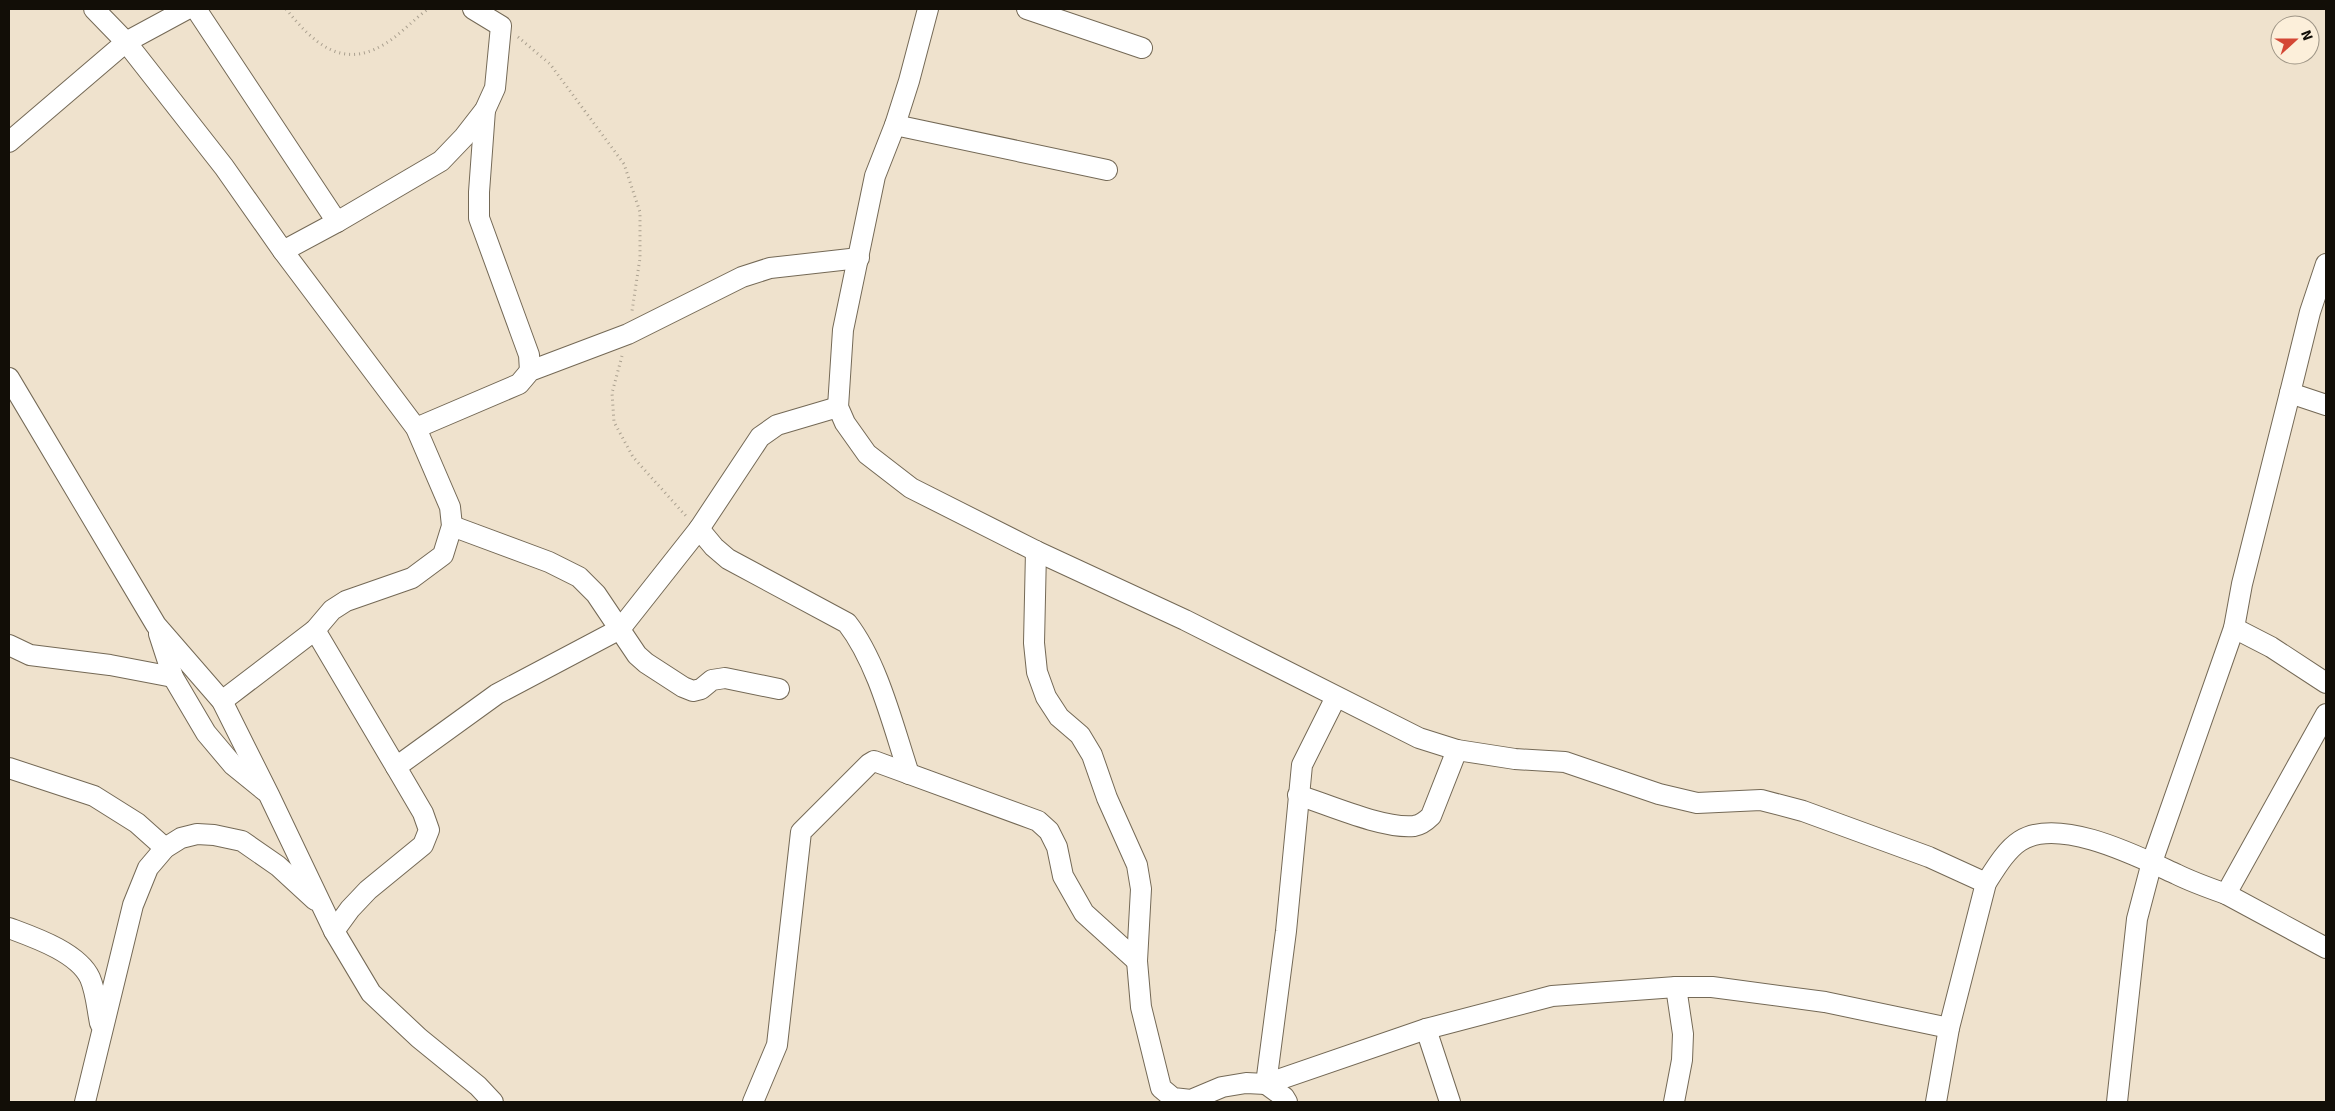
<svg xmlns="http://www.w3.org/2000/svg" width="2335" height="1111" font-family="Signika,sans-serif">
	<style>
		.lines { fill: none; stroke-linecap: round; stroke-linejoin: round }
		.minor-casing { stroke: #746956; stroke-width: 22 }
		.path { stroke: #aba190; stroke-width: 3; stroke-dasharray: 1 4; stroke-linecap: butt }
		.minor { stroke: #fff; stroke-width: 20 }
	</style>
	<rect width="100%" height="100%" fill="#efe2cd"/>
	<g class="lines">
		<!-- minor casing -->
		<g class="minor-casing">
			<g id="minor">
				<path d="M94,9L126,42L224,167L283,251L416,428L450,507L452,526L443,555L412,578L346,601L332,610L315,630L222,701"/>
				<path d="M196,9L337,222"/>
				<path d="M928,9L909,81L895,125L875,176L843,330L838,407L845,423L867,454L911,488L1036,551L1185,620L1419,738L1457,750L1515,759L1565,762L1659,794L1697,803L1761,800L1803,811L1929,857L1986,883"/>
				<path d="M1027,9L1142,48"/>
				<path d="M485,110L479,192V218L529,355L530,371"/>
				<path d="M895,125L1107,170"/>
				<path d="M9,142L126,42L187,9"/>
				<path d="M283,251L337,222L441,161L464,137L485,110L495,88L501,26L473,9"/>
				<path d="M9,378L156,625L222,701L269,795L334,931L371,993L419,1038L478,1086L493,1102"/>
				<path d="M2290,393L2326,405"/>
				<path d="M416,428L519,384L530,371L628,334L742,277L770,268L859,258"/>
				<path d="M452,526L549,562L579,577L596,594L637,655L646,663L683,687L693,691L701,689L712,680L725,678L779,689"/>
				<path d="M699,529L714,547L728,559L847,623C878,663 893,726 909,774"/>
				<path d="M1036,551L1034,643L1037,672L1046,697L1059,717L1080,735L1092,755L1107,798L1137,865L1141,889L1137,961L1141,1007L1161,1088L1173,1098L1191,1100L1222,1087L1246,1083L1266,1084L1426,1029L1552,996L1676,987H1712L1825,1002L1949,1028"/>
				<path d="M2234,628L2271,647L2326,683"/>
				<path d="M315,630L396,767"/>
				<path d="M159,634L173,677L206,733L233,765L265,791"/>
				<path d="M9,645L30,655L110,665L173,677"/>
				<path d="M9,768L94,796L137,823L165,848"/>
				<path d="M1298,795C1329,805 1383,829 1414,826C1421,825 1426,821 1431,816L1457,750"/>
				<path d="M2226,894L2326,948"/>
				<path d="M9,928C33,937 78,952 90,978C96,992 97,1008 100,1023"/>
				<path d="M334,931L350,909L368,890L423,845L429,830L423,813L396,767L497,694L620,629L699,529L760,437L777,425L838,407"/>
				<path d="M1426,1029L1450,1102"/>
				<path d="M1266,1084L1286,931L1302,765L1336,697"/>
				<path d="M1266,1084L1284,1097L1287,1102"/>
				<path d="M85,1102L133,905L148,868L165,848L181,838L197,834L214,835L242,841L278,866L315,900"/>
				<path d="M753,1102L777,1045L801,832L869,764L874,761L1038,821L1049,831L1057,847L1063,876L1084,913L1137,961"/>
				<path d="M1674,1102L1682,1060L1683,1034L1676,987"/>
				<path d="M1936,1102L1949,1028L1986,883C1995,869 2006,850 2020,841C2059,816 2139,857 2176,874C2192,882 2209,888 2226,894L2326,714"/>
				<path d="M2117,1102L2137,919L2152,862L2234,628L2242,584L2290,393L2310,312L2326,264"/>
			</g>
		</g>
		<!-- path -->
		<g class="path">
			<path d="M286,9C312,41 340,70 383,45C399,36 413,20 428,9"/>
			<path d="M518,37L550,64L624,164L640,212V258L632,311"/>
			<path d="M622,356L612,393L614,422L633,457L686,516"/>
		</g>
		<!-- minor -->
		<use href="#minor" class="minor"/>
	</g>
	<!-- border -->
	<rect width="2335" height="1111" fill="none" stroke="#120e07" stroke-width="20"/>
	<!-- north arrow -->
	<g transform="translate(2295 40) rotate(69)"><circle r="24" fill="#fcefda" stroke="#9e9586"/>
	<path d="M0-4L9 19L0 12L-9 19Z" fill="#d44735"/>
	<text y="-8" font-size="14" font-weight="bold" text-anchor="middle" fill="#120e07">N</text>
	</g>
</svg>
